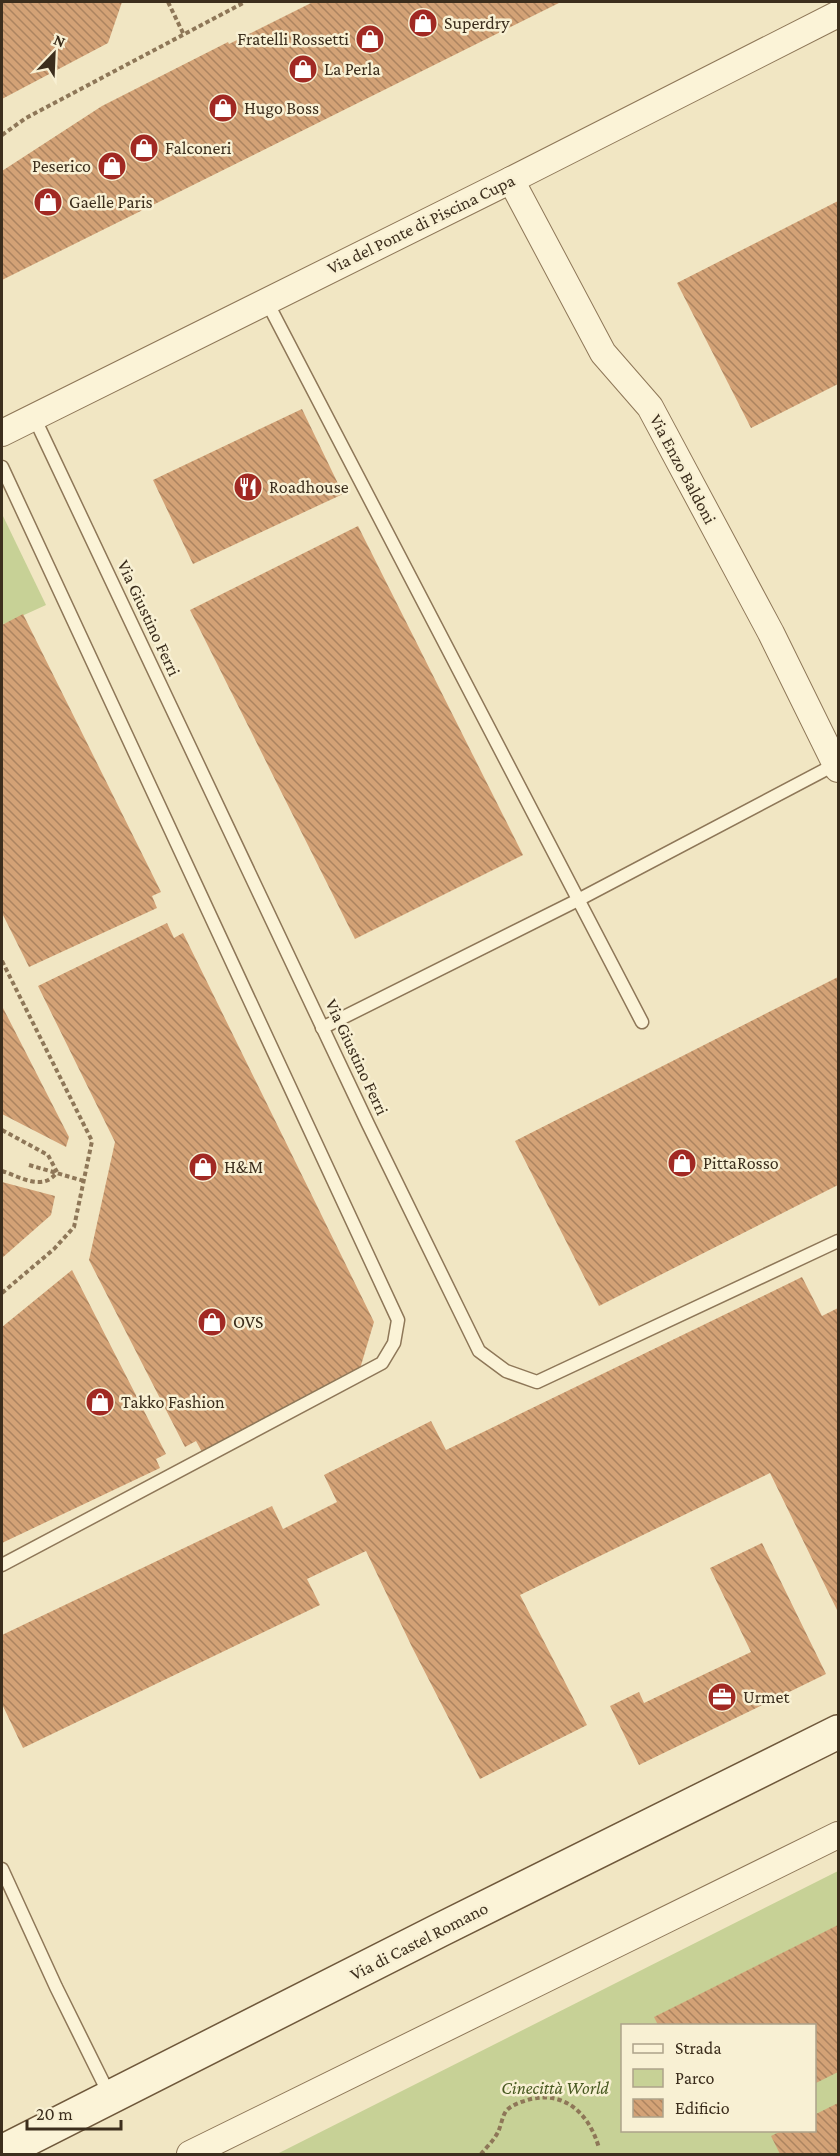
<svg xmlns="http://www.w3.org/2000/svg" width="840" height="2156" font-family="'Crimson Pro',serif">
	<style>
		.green { fill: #c7d196; fill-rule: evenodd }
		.building { fill: url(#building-back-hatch) }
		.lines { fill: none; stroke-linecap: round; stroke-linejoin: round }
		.lane-casing { stroke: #8e7758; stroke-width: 15 }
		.street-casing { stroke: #8e7758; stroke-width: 28 }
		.secondary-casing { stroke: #6f583b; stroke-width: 36 }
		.path { stroke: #8e7758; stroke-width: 4; stroke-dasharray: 4.5 3; stroke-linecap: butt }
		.lane { stroke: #fbf3d7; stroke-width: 12 }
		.street { stroke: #fbf3d7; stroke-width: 26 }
		.secondary { stroke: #fbf3d7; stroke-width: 33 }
		.labels { text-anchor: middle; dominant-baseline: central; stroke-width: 5; stroke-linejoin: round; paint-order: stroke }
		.poi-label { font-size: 18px; fill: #3c2e1d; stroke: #f8f0d3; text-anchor: start }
		.street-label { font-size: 18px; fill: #3c2e1d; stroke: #f8f0d3 }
		.park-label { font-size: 18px; font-style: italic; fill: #495a22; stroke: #f8f0d3 }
	</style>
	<defs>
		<pattern id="building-back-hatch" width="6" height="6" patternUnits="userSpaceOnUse" patternTransform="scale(1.5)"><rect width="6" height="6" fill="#d3a276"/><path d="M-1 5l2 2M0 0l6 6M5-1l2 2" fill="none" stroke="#ac8460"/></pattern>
	</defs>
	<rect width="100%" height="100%" fill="#f1e6c3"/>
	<!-- green -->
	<g class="green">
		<path d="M2,514L46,605L2,625Z"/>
		<path d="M838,1871V2154H277ZM622,2026H814V2130H622Z"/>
	</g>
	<!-- building -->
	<g class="building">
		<path d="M2,2H122L108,43L2,99Z"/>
		<path d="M313,2H561L2,280V171L102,106L228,42L229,44Z"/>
		<path d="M838,201V384L751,428L677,283Z"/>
		<path d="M302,409L343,494L193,564L153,480Z"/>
		<path d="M358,526L523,855L355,939L190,610Z"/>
		<path d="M23,614L161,892L152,896L157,908L29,967L2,913V625Z"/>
		<path d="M167,923L174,938L183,933L374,1322L359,1372L202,1452L196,1441L185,1447L89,1260L115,1142L38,986Z"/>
		<path d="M838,977V1185L599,1306L515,1141Z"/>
		<path d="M2,1006L69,1137L66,1147L2,1114Z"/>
		<path d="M2,1182L55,1196L51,1215L2,1258Z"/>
		<path d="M72,1270L166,1454L156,1459L160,1468L2,1543V1327Z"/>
		<path d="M802,1277L822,1316L838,1308V1612L770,1473L520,1595L587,1725L480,1779L412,1647L366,1551L307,1579L320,1605L23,1748L2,1704V1635L272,1506L283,1529L337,1502L324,1475L431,1421L446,1450Z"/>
		<path d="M762,1543L826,1674L639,1765L610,1706L639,1692L644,1703L751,1652L710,1568Z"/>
		<path d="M838,1925V2072L814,2084V2025H658L654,2017Z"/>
		<path d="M838,2103V2154H780L771,2136L783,2130H814V2115Z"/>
	</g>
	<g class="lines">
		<!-- lane casing -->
		<g class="lane-casing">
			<g id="lane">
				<path d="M266,300L642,1022"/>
				<path d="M34,417L368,1124L479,1351L506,1371L537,1382L838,1241"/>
				<path d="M2,467L398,1320L394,1343L382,1363L2,1565"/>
				<path d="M322,1028L578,900L836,764"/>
				<path d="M2,1869L56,1987L110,2096"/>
			</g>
		</g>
		<!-- street casing -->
		<g class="street-casing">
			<g id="street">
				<path d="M511,180L603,353L650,407L771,633L838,769"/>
				<path d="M2,433L511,180L838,14"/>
				<path d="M190,2154L838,1835"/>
			</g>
		</g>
		<!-- secondary casing -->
		<g class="secondary-casing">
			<path id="secondary" d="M2,2152L440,1930L838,1732"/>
		</g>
		<!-- path -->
		<g class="path">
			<path d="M168,2L184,35"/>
			<path d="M2,135L26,118L245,2"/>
			<path d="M2,961L92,1141L74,1227L54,1249L2,1293"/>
			<path d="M2,1130L48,1155L57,1172"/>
			<path d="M29,1165L84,1181"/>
			<path d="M2,1171C21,1177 43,1192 57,1172"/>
			<path d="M481,2154C486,2148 494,2140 498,2132C501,2126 502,2117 506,2111C512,2104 524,2101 531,2099C567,2091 590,2116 599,2148"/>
		</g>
		<!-- lane -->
		<use href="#lane" class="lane"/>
		<!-- street -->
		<use href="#street" class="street"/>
		<!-- secondary -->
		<use href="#secondary" class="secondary"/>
	</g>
	<!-- icons -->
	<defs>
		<g id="shop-disc" transform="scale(1.5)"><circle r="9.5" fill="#a12923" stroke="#f8f0d3"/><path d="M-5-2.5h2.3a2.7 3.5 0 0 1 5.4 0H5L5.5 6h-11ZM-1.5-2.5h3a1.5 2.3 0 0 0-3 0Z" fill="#fff"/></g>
		<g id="restaurant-disc" transform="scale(1.5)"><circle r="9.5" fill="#a12923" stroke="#f8f0d3"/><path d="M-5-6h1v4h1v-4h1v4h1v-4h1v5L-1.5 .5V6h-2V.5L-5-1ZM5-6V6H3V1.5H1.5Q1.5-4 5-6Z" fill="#fff"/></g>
		<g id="office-disc" transform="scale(1.5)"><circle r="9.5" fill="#a12923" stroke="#f8f0d3"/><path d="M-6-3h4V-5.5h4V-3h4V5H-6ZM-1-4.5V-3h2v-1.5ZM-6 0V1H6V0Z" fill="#fff"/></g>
	</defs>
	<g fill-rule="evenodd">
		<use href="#shop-disc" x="423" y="23"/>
		<use href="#shop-disc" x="370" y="39"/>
		<use href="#shop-disc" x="303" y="69"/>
		<use href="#shop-disc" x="223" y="108"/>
		<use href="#shop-disc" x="144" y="148"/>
		<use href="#shop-disc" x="112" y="166"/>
		<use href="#shop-disc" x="48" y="202"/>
		<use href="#restaurant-disc" x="248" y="487"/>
		<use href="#shop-disc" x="682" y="1163"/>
		<use href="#shop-disc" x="203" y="1167"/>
		<use href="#shop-disc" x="212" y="1322"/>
		<use href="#shop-disc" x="100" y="1402"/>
		<use href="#office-disc" x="722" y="1697"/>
	</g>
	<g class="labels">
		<!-- poi labels -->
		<g class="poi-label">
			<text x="444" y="23">Superdry</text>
			<text x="349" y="39" text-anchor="end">Fratelli Rossetti</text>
			<text x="324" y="69">La Perla</text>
			<text x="244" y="108">Hugo Boss</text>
			<text x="165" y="148">Falconeri</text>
			<text x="91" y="166" text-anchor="end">Peserico</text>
			<text x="69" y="202">Gaelle Paris</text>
			<text x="269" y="487">Roadhouse</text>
			<text x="703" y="1163">PittaRosso</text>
			<text x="224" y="1167">H&amp;M</text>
			<text x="233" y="1322">OVS</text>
			<text x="121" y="1402">Takko Fashion</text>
			<text x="743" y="1697">Urmet</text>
		</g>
		<!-- street labels -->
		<g class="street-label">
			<text transform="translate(421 224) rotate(-26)">Via del Ponte di Piscina Cupa</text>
			<text transform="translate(683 469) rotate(62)">Via Enzo Baldoni</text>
			<text transform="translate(149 618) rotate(65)">Via Giustino Ferri</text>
			<text transform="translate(357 1057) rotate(65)">Via Giustino Ferri</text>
			<text transform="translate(419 1941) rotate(-27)">Via di Castel Romano</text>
		</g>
		<!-- park labels -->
		<g class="park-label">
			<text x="555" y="2088">Cinecittà World</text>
		</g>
	</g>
	<!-- border -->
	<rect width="840" height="2156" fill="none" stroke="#3c2e1d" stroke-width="6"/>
	<!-- legend -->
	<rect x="621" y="2024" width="195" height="108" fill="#f8f0d3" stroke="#ada28a" stroke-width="1.5"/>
	<rect x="633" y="2044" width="30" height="9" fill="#fbf3d7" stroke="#ada28a" stroke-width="1.5"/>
	<text x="675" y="2054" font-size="18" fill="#3c2e1d">Strada</text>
	<rect x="633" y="2069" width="30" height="18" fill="#c7d196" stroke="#ada28a" stroke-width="1.5"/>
	<text x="675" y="2084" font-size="18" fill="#3c2e1d">Parco</text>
	<rect x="633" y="2099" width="30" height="18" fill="url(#building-back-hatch)" stroke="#ada28a" stroke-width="1.5"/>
	<text x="675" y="2114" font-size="18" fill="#3c2e1d">Edificio</text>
	<!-- north arrow -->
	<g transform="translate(54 54) rotate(23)" stroke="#f8f0d3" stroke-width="4.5" paint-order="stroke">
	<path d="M0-4.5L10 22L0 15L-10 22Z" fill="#3c2e1d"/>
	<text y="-9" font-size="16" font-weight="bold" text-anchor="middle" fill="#3c2e1d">N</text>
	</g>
	<!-- scale -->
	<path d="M27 2120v9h94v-9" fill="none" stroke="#3c2e1d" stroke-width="3"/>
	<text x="36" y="2120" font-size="18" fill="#3c2e1d" stroke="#f8f0d3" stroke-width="4.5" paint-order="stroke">20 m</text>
</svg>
